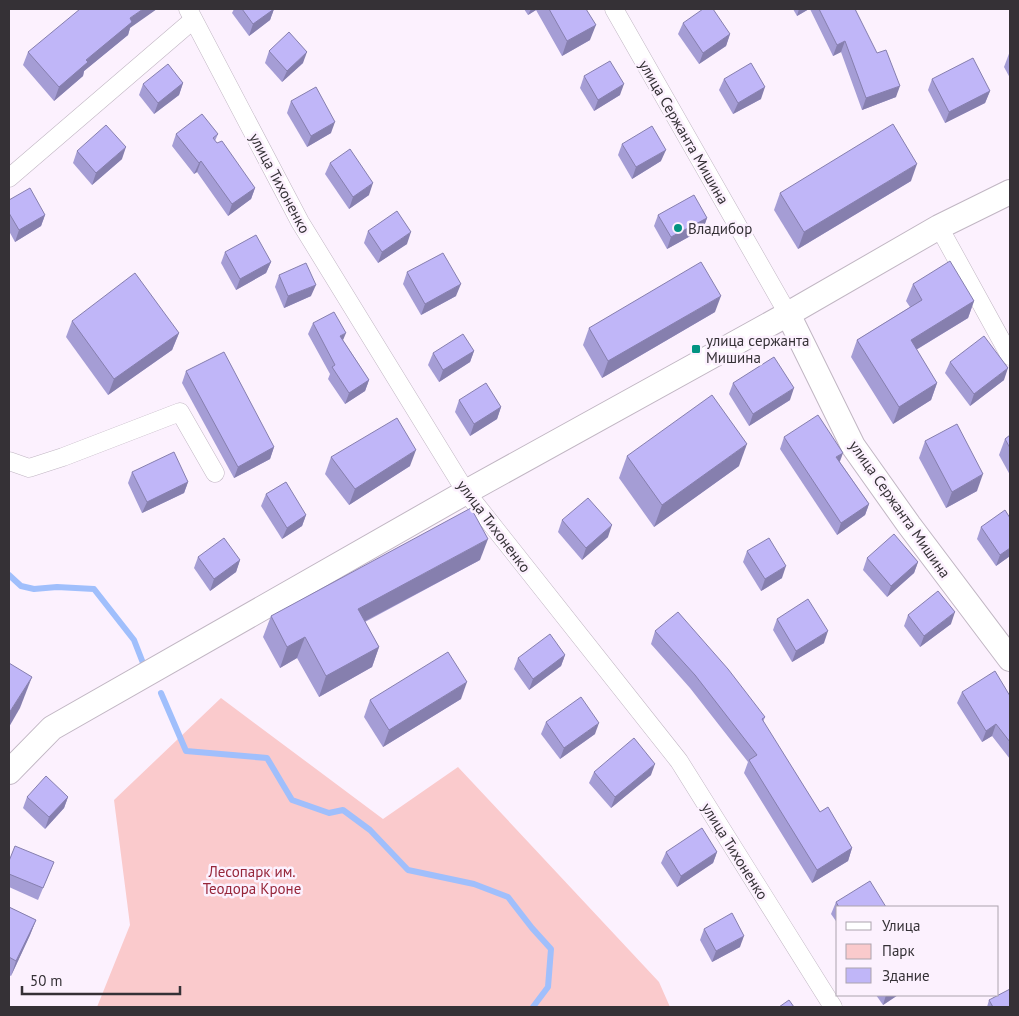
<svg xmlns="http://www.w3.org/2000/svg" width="1019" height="1016" font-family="'PT Sans',sans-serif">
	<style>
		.green { fill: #facacc }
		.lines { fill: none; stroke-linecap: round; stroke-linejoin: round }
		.stream { stroke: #a0bffc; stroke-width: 6 }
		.street-casing { stroke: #c1b6c3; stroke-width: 19 }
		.secondary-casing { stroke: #c1b6c3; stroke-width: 26 }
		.street { stroke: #fff; stroke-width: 18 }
		.secondary { stroke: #fff; stroke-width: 24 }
		.wall { fill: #a59dd5 }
		.shaded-wall { fill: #867fae }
		.building { fill: #c0b6f8; stroke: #867fae }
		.poi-dot { fill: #029482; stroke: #fcf1fe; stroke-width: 2 }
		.labels { text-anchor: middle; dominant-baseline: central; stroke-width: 5; stroke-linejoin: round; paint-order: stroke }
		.street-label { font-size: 15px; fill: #353136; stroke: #fcf1fe }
		.poi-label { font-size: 15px; fill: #353136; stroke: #fcf1fe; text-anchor: start }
		.park-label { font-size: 15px; fill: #96263a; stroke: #fcf1fe }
	</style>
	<rect width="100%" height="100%" fill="#fcf1fe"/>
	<!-- green -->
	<path class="green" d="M221,698L383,819L458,767L659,982L670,1007H97L130,925L114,800Z"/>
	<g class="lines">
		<!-- stream -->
		<g class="stream">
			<path d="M9,575L21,586L34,589L57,587L94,589L134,640L143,663"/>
			<path d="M161,693L186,751L267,758L292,800L329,813L343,810L370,830L408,870L474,884L508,897L532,928L551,949L548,987L533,1007"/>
		</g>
		<!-- street casing -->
		<g class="street-casing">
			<g id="street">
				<path d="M188,9L300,222L466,492L679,761L833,1007"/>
				<path d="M614,9L788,314"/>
				<path d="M9,178L193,20"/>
				<path d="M939,227L1010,356"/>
				<path d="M9,461L29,468L63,457L180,412L215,473"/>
			</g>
		</g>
		<!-- secondary casing -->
		<g class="secondary-casing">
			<g id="secondary">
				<path d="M788,314L853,446L909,525L1010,659"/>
				<path d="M9,772L52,728L466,492L788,314L939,227L1010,192"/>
			</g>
		</g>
		<!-- street -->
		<use href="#street" class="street"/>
		<!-- secondary -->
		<use href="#secondary" class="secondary"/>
	</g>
	<!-- wall -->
	<g class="wall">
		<path d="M234,9H274L270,20L249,36L232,13Z"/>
		<path d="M524,9H586L590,40L562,56L536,10L528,15Z"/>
		<path d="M793,9H809L797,16Z"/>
		<path d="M810,9H855L896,97L862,110L841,52L833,56Z"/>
		<path d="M683,23L730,34L726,46L699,64L678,34Z"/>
		<path d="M130,28L128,35L84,71L83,76L54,101L23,65L28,52Z"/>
		<path d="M269,51L303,63L282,82L265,63Z"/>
		<path d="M1010,51V78L1004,67Z"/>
		<path d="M584,76L620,95L594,111L580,88Z"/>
		<path d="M724,79L761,99L733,114L719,90Z"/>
		<path d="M932,79L990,91L985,103L945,123L928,90Z"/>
		<path d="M183,83L179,95L154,114L139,95L143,84Z"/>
		<path d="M291,101L331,133L307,147L287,113Z"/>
		<path d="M176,134H218L215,141L255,188L251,199L228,216L197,172L194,174L172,146Z"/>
		<path d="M622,144L661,161L632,179L618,155Z"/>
		<path d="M77,151L122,159L92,185L73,163Z"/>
		<path d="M330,163L369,195L349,209L325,174Z"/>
		<path d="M911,181L798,249L774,210L780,193Z"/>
		<path d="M9,200L45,215L41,226L15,242L9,231Z"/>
		<path d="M658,215L707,218L703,229L667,249L654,226Z"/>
		<path d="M368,231L407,244L378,263L364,243Z"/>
		<path d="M225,252L271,262L266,273L236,290L221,263Z"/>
		<path d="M407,272L456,296L421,315L403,284Z"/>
		<path d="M279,275L311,296L284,308L275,287Z"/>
		<path d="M913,284L974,301L968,318L916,350L937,383L931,400L893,424L851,357L857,340L910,307L906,301Z"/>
		<path d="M715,312L602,378L583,345L589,328Z"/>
		<path d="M72,321L179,333L172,350L108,395L66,337Z"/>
		<path d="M313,323L343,340L369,380L365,391L345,404L328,379L330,374L308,334Z"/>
		<path d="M474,351L470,362L439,382L428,365L433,353Z"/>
		<path d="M950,362L1004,380L970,406L945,373Z"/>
		<path d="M186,371L274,447L270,459L234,478L182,383Z"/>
		<path d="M733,383L790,400L749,426L729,394Z"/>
		<path d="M459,400L501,407L497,419L470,436L455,412Z"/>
		<path d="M1010,435V475L999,455L1005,439Z"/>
		<path d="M784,437L840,462L869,504L865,515L837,535L780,449Z"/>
		<path d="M925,441L977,491L946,508L919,458Z"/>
		<path d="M627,456L739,466L654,527L619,478Z"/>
		<path d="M331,457L410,466L349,505L325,474Z"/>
		<path d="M132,472L188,482L184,493L142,513L128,483Z"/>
		<path d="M266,494L306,515L302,526L282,539L261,506Z"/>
		<path d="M562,520L608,537L582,560L558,532Z"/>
		<path d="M981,527L1010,556L996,566L977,539Z"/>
		<path d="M747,551L782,578L761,591L743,562Z"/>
		<path d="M198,557L240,560L236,572L210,591L194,568Z"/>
		<path d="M867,558L918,562L914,573L887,597L863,570Z"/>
		<path d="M480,560L365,622L379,647L372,667L319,697L297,658L280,668L263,637L271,616Z"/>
		<path d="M908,615L951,624L920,647L904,626Z"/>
		<path d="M777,619L824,643L792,662L773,630Z"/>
		<path d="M655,631L765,717L763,722L820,812L852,848L848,861L812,883L744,773L748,762L690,688L651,644Z"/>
		<path d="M565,655L561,666L529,690L514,669L518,658Z"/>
		<path d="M962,692L1010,696V759L992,736L982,742L957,703Z"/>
		<path d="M461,699L383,747L364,717L370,700Z"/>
		<path d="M546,722L595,734L560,759L541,734Z"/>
		<path d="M594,772L651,775L611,808L589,783Z"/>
		<path d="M27,797H68L64,808L45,829L23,808Z"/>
		<path d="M666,852H717L713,863L677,887L661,863Z"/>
		<path d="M9,861L54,862L38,900L9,887Z"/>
		<path d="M836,902L886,907H838V924L831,914Z"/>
		<path d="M9,907L36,920L30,935L11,976L9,975Z"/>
		<path d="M704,929L740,947L712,962L700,940Z"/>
		<path d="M876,995H898L883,1005Z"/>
		<path d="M989,1000L1010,1007H987Z"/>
	</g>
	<!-- shaded-wall -->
	<g class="shaded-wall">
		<path d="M143,9H157L130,28L128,35L84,71L83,76L54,101L59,87L130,18Z"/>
		<path d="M274,9L270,20L249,36L253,24Z"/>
		<path d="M531,9H536V10L528,15Z"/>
		<path d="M799,9H809L797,16Z"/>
		<path d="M596,25L590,40L562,56L567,41Z"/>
		<path d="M730,34L726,46L699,64L703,53Z"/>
		<path d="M845,41L841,52L833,56L837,45Z"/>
		<path d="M307,52L303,63L282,82L287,71Z"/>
		<path d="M183,83L179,95L154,114L158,103Z"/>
		<path d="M624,84L620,95L594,111L598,100Z"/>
		<path d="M900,86L896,97L862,110L866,98Z"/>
		<path d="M765,87L761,99L733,114L738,103Z"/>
		<path d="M990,91L985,103L945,123L949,112Z"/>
		<path d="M335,122L331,133L307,147L311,136Z"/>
		<path d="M126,147L122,159L92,185L96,173Z"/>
		<path d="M666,150L661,161L632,179L636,167Z"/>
		<path d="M201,161L197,172L194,174L199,163Z"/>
		<path d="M917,164L911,181L798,249L804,232Z"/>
		<path d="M373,183L369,195L349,209L353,197Z"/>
		<path d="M255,188L251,199L228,216L232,204Z"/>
		<path d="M45,215L41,226L15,242L19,230Z"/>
		<path d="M707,218L703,229L667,249L671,237Z"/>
		<path d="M411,232L407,244L378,263L382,252Z"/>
		<path d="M271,262L266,273L236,290L240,279Z"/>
		<path d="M461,284L456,296L421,315L425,304Z"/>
		<path d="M316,285L311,296L284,308L288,296Z"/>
		<path d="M721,296L715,312L602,378L608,361Z"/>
		<path d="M974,301L968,318L904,357L911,340Z"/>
		<path d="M179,333L172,350L108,395L114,379Z"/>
		<path d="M346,333L341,345L340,336Z"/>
		<path d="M474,351L470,362L439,382L443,370Z"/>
		<path d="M1008,368L1004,380L970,406L974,394Z"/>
		<path d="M369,380L365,391L345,404L349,393Z"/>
		<path d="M937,383L931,400L893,424L899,407Z"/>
		<path d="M794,388L790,400L749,426L753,414Z"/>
		<path d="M501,407L497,419L470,436L474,424Z"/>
		<path d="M747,444L739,466L654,527L662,505Z"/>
		<path d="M274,447L270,459L234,478L238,467Z"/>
		<path d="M416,450L410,466L349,505L355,489Z"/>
		<path d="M843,453L839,464L836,457Z"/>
		<path d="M983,474L977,491L946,508L952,492Z"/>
		<path d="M188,482L184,493L142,513L147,502Z"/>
		<path d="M869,504L865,515L837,535L841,523Z"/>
		<path d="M306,515L302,526L282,539L287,528Z"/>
		<path d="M612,525L608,537L582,560L586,548Z"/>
		<path d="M488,539L480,560L350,629L358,609Z"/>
		<path d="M1010,548V556L996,566L1000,555Z"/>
		<path d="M240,560L236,572L210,591L214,579Z"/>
		<path d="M918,562L914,573L887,597L891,586Z"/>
		<path d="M786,566L782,578L761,591L765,579Z"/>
		<path d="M955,612L951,624L920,647L924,636Z"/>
		<path d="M828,631L824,643L792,662L796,651Z"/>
		<path d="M305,637L297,658L280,668L287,647Z"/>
		<path d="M379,647L372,667L319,697L326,676Z"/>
		<path d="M565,655L561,666L529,690L533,679Z"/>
		<path d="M32,677L20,708L9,727V713Z"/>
		<path d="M467,682L461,699L383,747L389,730Z"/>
		<path d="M599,723L595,734L560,759L564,748Z"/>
		<path d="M996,724L992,736L982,742L986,731Z"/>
		<path d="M655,764L651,775L611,808L615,797Z"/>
		<path d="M68,797L64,808L45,829L49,817Z"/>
		<path d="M852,848L848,861L812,883L817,870Z"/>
		<path d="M717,852L713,863L677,887L681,876Z"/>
		<path d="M36,920L30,935L11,976L16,961Z"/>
		<path d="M744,936L740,947L712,962L716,951Z"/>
		<path d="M886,995H898L883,1005Z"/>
	</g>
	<!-- building -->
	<g class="building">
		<path d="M80,9H143L130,18L132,22L86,60L88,62L59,87L28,52Z"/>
		<path d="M242,9H274L253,24Z"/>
		<path d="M549,9H586L596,25L567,41Z"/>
		<path d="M703,9H713L730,34L703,53L683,23Z"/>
		<path d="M819,9H855L877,53L886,50L900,86L866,98L845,41L837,45Z"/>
		<path d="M289,32L307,52L287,71L269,51Z"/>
		<path d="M973,58L990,91L949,112L932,79Z"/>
		<path d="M610,61L624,84L598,100L584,76Z"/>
		<path d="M751,63L765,87L738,103L724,79Z"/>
		<path d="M168,64L183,83L158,103L143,84Z"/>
		<path d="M316,87L335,122L311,136L291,101Z"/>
		<path d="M202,114L218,134L213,138L217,143L222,141L255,188L232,204L201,161L199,163L176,134Z"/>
		<path d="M893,124L917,164L804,232L780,193Z"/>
		<path d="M106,125L126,147L96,173L77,151Z"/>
		<path d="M652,126L666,150L636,167L622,144Z"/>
		<path d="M350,149L373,183L353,197L330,163Z"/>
		<path d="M30,188L45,215L19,230L9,213V200Z"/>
		<path d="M694,195L707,218L671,237L658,215Z"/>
		<path d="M397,211L411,232L382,252L368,231Z"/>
		<path d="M256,235L271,262L240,279L225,252Z"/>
		<path d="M443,253L461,284L425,304L407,272Z"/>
		<path d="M950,261L974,301L911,340L937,383L899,407L857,340L922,300L913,284Z"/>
		<path d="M701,262L721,296L608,361L589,328Z"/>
		<path d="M306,263L316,285L288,296L279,275Z"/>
		<path d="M135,273L179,333L114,379L72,321Z"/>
		<path d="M334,312L346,333L340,336L369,380L349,393L332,367L335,365L313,323Z"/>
		<path d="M463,334L474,351L443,370L433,353Z"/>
		<path d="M984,336L1008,368L974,394L950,362Z"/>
		<path d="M224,352L274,447L238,467L186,371Z"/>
		<path d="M774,357L794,388L753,414L733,383Z"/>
		<path d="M486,383L501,407L474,424L459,400Z"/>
		<path d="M712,395L747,444L662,505L627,456Z"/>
		<path d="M818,415L843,453L836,457L869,504L841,523L784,437Z"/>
		<path d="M397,418L416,450L355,489L331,457Z"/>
		<path d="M957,424L983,474L952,492L925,441Z"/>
		<path d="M1010,435V448L1005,439Z"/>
		<path d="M174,452L188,482L147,502L132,472Z"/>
		<path d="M286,482L306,515L287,528L266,494Z"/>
		<path d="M588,498L612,525L586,548L562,520Z"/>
		<path d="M471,508L488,539L358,609L379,647L326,676L305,637L287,647L271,616Z"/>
		<path d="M1005,510L1010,518V548L1000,555L981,527Z"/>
		<path d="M894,534L918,562L891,586L867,558Z"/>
		<path d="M224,538L240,560L214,579L198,557Z"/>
		<path d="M769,538L786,566L765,579L747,551Z"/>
		<path d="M938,591L955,612L924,636L908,615Z"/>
		<path d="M808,599L828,631L796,651L777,619Z"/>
		<path d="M678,612L728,669L765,717L762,719L820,812L828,807L852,848L817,870L749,760L757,755L695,675L655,631Z"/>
		<path d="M550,634L565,655L533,679L518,658Z"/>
		<path d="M448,652L467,682L389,730L370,700Z"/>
		<path d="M9,663L32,677L9,713Z"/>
		<path d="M995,671L1010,696V742L996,724L986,731L962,692Z"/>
		<path d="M581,697L599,723L564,748L546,722Z"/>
		<path d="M634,738L655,764L615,797L594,772Z"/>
		<path d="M46,776L68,797L49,817L27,797Z"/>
		<path d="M702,828L717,852L681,876L666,852Z"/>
		<path d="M15,846L54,862L43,888L9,874V861Z"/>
		<path d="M870,881L886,907H839L836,902Z"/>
		<path d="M9,907L36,920L16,961L9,957Z"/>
		<path d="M732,913L744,936L716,951L704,929Z"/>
		<path d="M1010,989V1007H993L989,1000Z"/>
		<path d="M789,1000L794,1007H779Z"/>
	</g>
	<!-- markers -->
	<g class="poi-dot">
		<circle cx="678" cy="228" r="5"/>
		<rect x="691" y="344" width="10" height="10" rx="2.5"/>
	</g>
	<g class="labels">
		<!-- street labels -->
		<g class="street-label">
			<text transform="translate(684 132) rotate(60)">улица Сержанта Мишина</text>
			<text transform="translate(280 183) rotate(62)">улица Тихоненко</text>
			<text transform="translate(900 509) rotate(55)">улица Сержанта Мишина</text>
			<text transform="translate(494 526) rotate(53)">улица Тихоненко</text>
			<text transform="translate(735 851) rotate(58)">улица Тихоненко</text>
		</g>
		<!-- poi labels -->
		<g class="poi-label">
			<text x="688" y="228">Владибор</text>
			<text x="706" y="340">улица cержанта<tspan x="706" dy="17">Мишина</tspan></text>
		</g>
		<!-- park labels -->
		<g class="park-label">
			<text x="252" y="871">Лесопарк им.<tspan x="252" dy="17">Теодора Кроне</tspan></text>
		</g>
	</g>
	<!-- border -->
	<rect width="1019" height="1016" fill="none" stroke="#353136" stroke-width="20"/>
	<!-- legend -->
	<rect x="836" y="906" width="162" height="90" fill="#fcf1fe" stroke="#aca4ae"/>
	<rect x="846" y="922" width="25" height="8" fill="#ffffff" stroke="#aca4ae"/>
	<text x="882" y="931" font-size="15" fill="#353136">Улица</text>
	<rect x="846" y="944" width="25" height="15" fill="#facacc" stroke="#aca4ae"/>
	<text x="882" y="956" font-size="15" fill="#353136">Парк</text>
	<rect x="846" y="968" width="25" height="15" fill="#c0b6f8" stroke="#aca4ae"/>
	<text x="882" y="981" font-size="15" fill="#353136">Здание</text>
	<!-- scale -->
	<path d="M22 986v8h158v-8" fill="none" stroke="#353136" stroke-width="2.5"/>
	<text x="30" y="986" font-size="15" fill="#353136" stroke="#fcf1fe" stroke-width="4" paint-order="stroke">50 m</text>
</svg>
